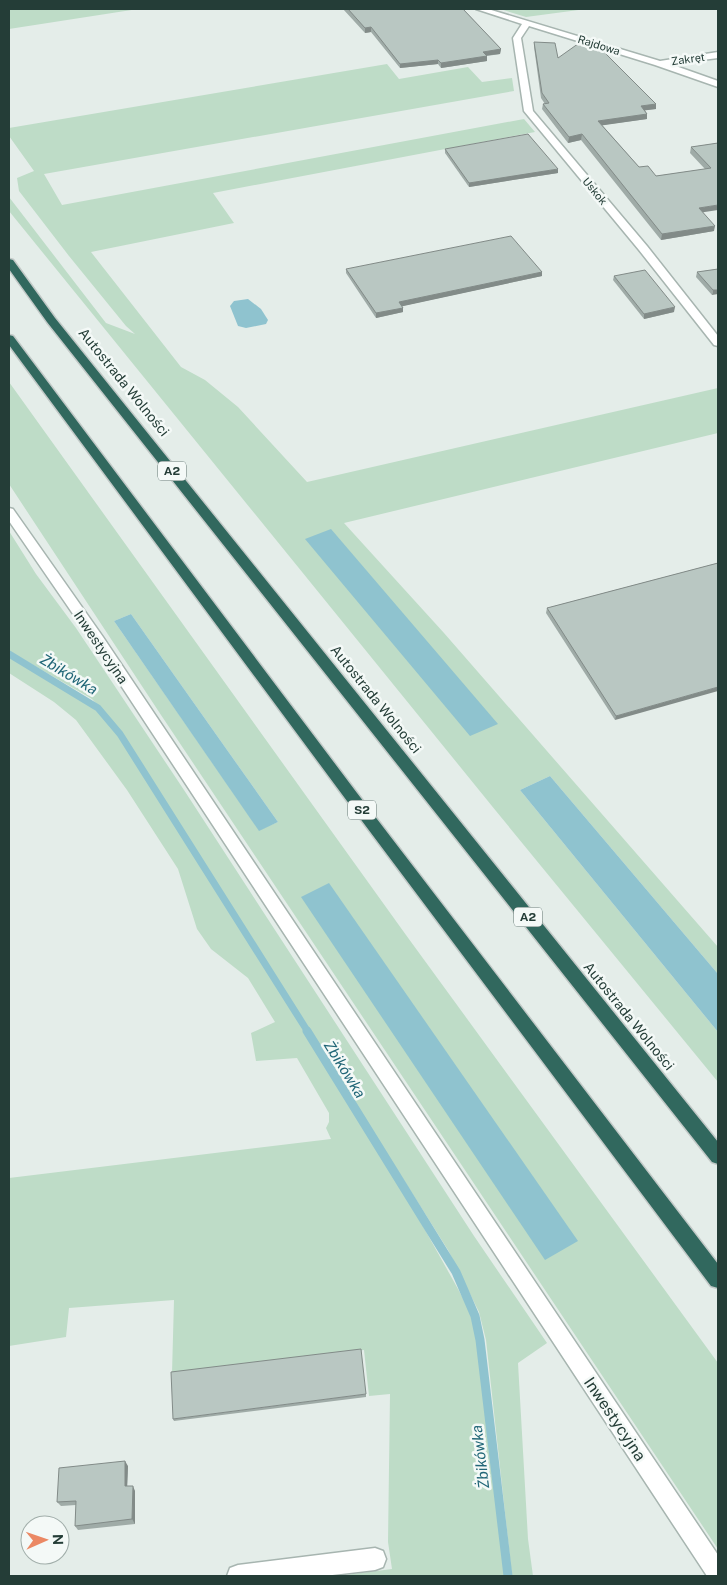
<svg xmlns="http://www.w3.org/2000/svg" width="727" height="1585" font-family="'Public Sans',sans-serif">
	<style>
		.green { fill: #bedcc7; fill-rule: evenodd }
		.water { fill: #8fc3cf }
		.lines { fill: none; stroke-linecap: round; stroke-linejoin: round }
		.stream-far1 { stroke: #8fc3cf; stroke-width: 7 }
		.stream { stroke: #8fc3cf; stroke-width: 9 }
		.minor-casing { stroke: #a7b5b0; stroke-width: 3 }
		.motorway-casing { stroke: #c2c9c7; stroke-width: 3 }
		.minor { fill: #fff; fill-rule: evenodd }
		.motorway { fill: #31685e; fill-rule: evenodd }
		.wall { fill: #9faba7 }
		.shaded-wall { fill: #828b88 }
		.building { fill: #b9c7c2; stroke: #828b88 }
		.labels { text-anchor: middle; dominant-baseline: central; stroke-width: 5; stroke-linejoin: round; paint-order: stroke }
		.far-street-label { font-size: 11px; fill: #243d37; stroke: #f4f9f7 }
		.shield { fill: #f4f9f7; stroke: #627571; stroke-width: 1 }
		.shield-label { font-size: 12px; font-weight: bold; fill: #243d37 }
		.street-label { font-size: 14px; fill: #243d37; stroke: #f4f9f7 }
		.water-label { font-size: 15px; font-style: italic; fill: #216677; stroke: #f4f9f7 }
		.near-street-label { font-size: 16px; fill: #243d37; stroke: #f4f9f7 }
	</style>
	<rect width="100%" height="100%" fill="#e4ede9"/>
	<!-- green -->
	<g class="green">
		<path d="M9,9H138L9,29Z"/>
		<path d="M500,9H586L526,17Z"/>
		<path d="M387,64L399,79L468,67L482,82L512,78L514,91L44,174L62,205L524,119L535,132L213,193L234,223L91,252L181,367L205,380L238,407L307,482L718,388V433L344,523L444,633L718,947V974L550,776L520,790L718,1032V1082L496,811L9,211V197L106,323L135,334L126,326L69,256L19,191L17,178L34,171L9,136V128Z"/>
		<path d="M9,382L406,935L718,1363V1549L161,715L9,484ZM131,614L278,822L259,830L114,621Z"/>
		<path d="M9,531L36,574L76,628L184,790L474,1236L547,1343L518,1363L528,1539L533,1576H512L486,1340L479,1312L448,1250L119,729L92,699L9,651Z"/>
		<path d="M9,656L85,700L111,725L294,1011L405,1194L458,1289L469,1310L479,1344L506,1576H338L392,1569L388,1542L390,1394L369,1396L364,1350L172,1373L174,1300L69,1308L66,1337L9,1346V1178L331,1139L326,1128L329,1122V1113L297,1058L256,1061L251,1033L275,1022L248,978L211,949L197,929L178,869L127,790L76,720L54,702L9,673Z"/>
	</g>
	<!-- water -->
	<g class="water">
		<path d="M248,299L261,309L268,320L266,324L246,328L238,326L230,306L234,301Z"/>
		<path d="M331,529L498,724L470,736L305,539Z"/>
		<path d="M131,614L278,822L259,831L114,621Z"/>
		<path d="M550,776L718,974V1032L520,790Z"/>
		<path d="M329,883L578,1241L545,1260L301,897Z"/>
	</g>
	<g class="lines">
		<!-- stream-far1 -->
		<path class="stream-far1" d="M9,654L98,708L120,734L308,1032"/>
		<!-- stream -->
		<path class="stream" d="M307,1031L456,1272L475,1316L480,1340L508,1576"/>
		<!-- minor casing -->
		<g class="minor-casing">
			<g id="minor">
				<path d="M476,9H488L660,61L718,52V58L670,64L718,81V87L655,65L529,26L521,38L533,111L647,246L718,336V346L714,345L639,250L524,111L513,38L522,24Z"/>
				<path d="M9,508L13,509L103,637L718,1555V1576H707L93,643L9,521Z"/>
				<path d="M375,1548L383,1551L386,1559L383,1567L375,1570L324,1576H227L230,1568L238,1565Z"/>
			</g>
		</g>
		<!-- motorway casing -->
		<g class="motorway-casing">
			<g id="motorway">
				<path d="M9,259L13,260L55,318L718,1142V1164L712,1162L47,322L9,269Z"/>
				<path d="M9,335L13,336L357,793L718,1264V1288L711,1286L347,801L9,345Z"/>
			</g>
		</g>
		<!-- minor -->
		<use href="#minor" class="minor"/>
		<!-- motorway -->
		<use href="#motorway" class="motorway"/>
	</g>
	<!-- wall -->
	<g class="wall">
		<path d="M343,9H463L501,49L500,54L487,56V61L441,68L438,64L400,68L371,32L365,33Z"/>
		<path d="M534,42L558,58L656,104V109L645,110L647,114V119L602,125L639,167L656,176L705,169L690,153L691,147L718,143L703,212L714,231L661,240L581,140L568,143L542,109L543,104H545L541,98L534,47Z"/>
		<path d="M445,149L558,173L469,187L445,153Z"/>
		<path d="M346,269L542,272V276L402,306L403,308V312L376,318L346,273Z"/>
		<path d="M718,269L712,295L696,277L697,272Z"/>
		<path d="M614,276L674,312L644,319L613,280Z"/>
		<path d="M718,563L615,720L546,613L547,608Z"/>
		<path d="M366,1394V1397L174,1421L173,1419Z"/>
		<path d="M128,1466L127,1486L135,1491V1524L78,1530L75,1526L76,1505L61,1506L57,1502Z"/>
	</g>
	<!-- shaded-wall -->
	<g class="shaded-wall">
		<path d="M371,27V32L365,33V28Z"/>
		<path d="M501,49L500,54L482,56L483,52Z"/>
		<path d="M487,56V61L441,68V63Z"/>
		<path d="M438,60V64L400,68V64Z"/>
		<path d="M656,104V109L640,111L641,106Z"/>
		<path d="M647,114V119L598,126V121Z"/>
		<path d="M582,134L581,140L568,143L569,137Z"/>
		<path d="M558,169V173L469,187V183Z"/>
		<path d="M718,205V210L698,213L699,208Z"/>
		<path d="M715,226L714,231L661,240L662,234Z"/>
		<path d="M542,272V276L399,307V302Z"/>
		<path d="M713,290H718V294L712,295Z"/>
		<path d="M675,307L674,312L644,319V314Z"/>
		<path d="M403,308V312L376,318V313Z"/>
		<path d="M718,687V691L615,720L616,716Z"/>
		<path d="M125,1461L128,1466L127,1491L125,1486Z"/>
		<path d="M133,1486L135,1491V1524L132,1519Z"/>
	</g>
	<!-- building -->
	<g class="building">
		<path d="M348,9H463L501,49L483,52L487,56L441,63L438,60L400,64L371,27L365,28Z"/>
		<path d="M582,41L598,46L656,104L641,106L647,114L598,121L639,167L648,166L656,176L711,168L691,147L718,143V205L699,208L715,226L662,234L582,134L569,137L543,104L549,103L542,93L534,42L555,43L558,58Z"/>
		<path d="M528,134L558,169L469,183L445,149Z"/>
		<path d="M511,236L542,272L399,302L403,308L376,313L346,269Z"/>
		<path d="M718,269V290H713L697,272Z"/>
		<path d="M645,270L675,307L644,314L614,276Z"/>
		<path d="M718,563V687L616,716L547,608Z"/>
		<path d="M361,1349L366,1394L173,1419L171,1372Z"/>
		<path d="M125,1461V1486H133L132,1519L75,1526L76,1501L57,1502L59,1468Z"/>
	</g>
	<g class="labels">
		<!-- far-street labels -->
		<g class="far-street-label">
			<text transform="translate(599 45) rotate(17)">Rajdowa</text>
			<text transform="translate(688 59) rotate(-8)">Zakręt</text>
			<text transform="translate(595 191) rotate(50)">Uskok</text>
		</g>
		<!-- shield labels -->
		<g class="shield">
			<rect x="158" y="461.5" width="28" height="19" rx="4"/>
			<rect x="348" y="800.5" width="28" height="19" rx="4"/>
			<rect x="514" y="907.5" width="28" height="19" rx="4"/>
		</g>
		<g class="shield-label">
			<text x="172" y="471">A2</text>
			<text x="362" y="810">S2</text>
			<text x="528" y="917">A2</text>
		</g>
		<!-- street labels -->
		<g class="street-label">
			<text transform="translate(124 382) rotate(51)">Autostrada Wolności</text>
			<text transform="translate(101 647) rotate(56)">Inwestycyjna</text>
			<text transform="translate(376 699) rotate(51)">Autostrada Wolności</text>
			<text transform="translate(629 1016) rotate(51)">Autostrada Wolności</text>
		</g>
		<!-- water labels -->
		<g class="water-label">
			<text transform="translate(69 674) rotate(31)">Żbikówka</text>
			<text transform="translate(345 1069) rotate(58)">Żbikówka</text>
			<text transform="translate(480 1457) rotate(-97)">Żbikówka</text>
		</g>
		<!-- near-street labels -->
		<g class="near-street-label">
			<text transform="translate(615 1419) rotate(56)">Inwestycyjna</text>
		</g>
	</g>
	<!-- border -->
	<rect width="727" height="1585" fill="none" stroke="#243d37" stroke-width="20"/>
	<!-- north arrow -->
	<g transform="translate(45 1540) rotate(88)"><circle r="24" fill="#f4f9f7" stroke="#a1aeaa"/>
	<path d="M0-4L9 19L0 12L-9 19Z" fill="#eb8864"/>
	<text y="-8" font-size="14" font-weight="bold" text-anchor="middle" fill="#243d37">N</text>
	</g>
</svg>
